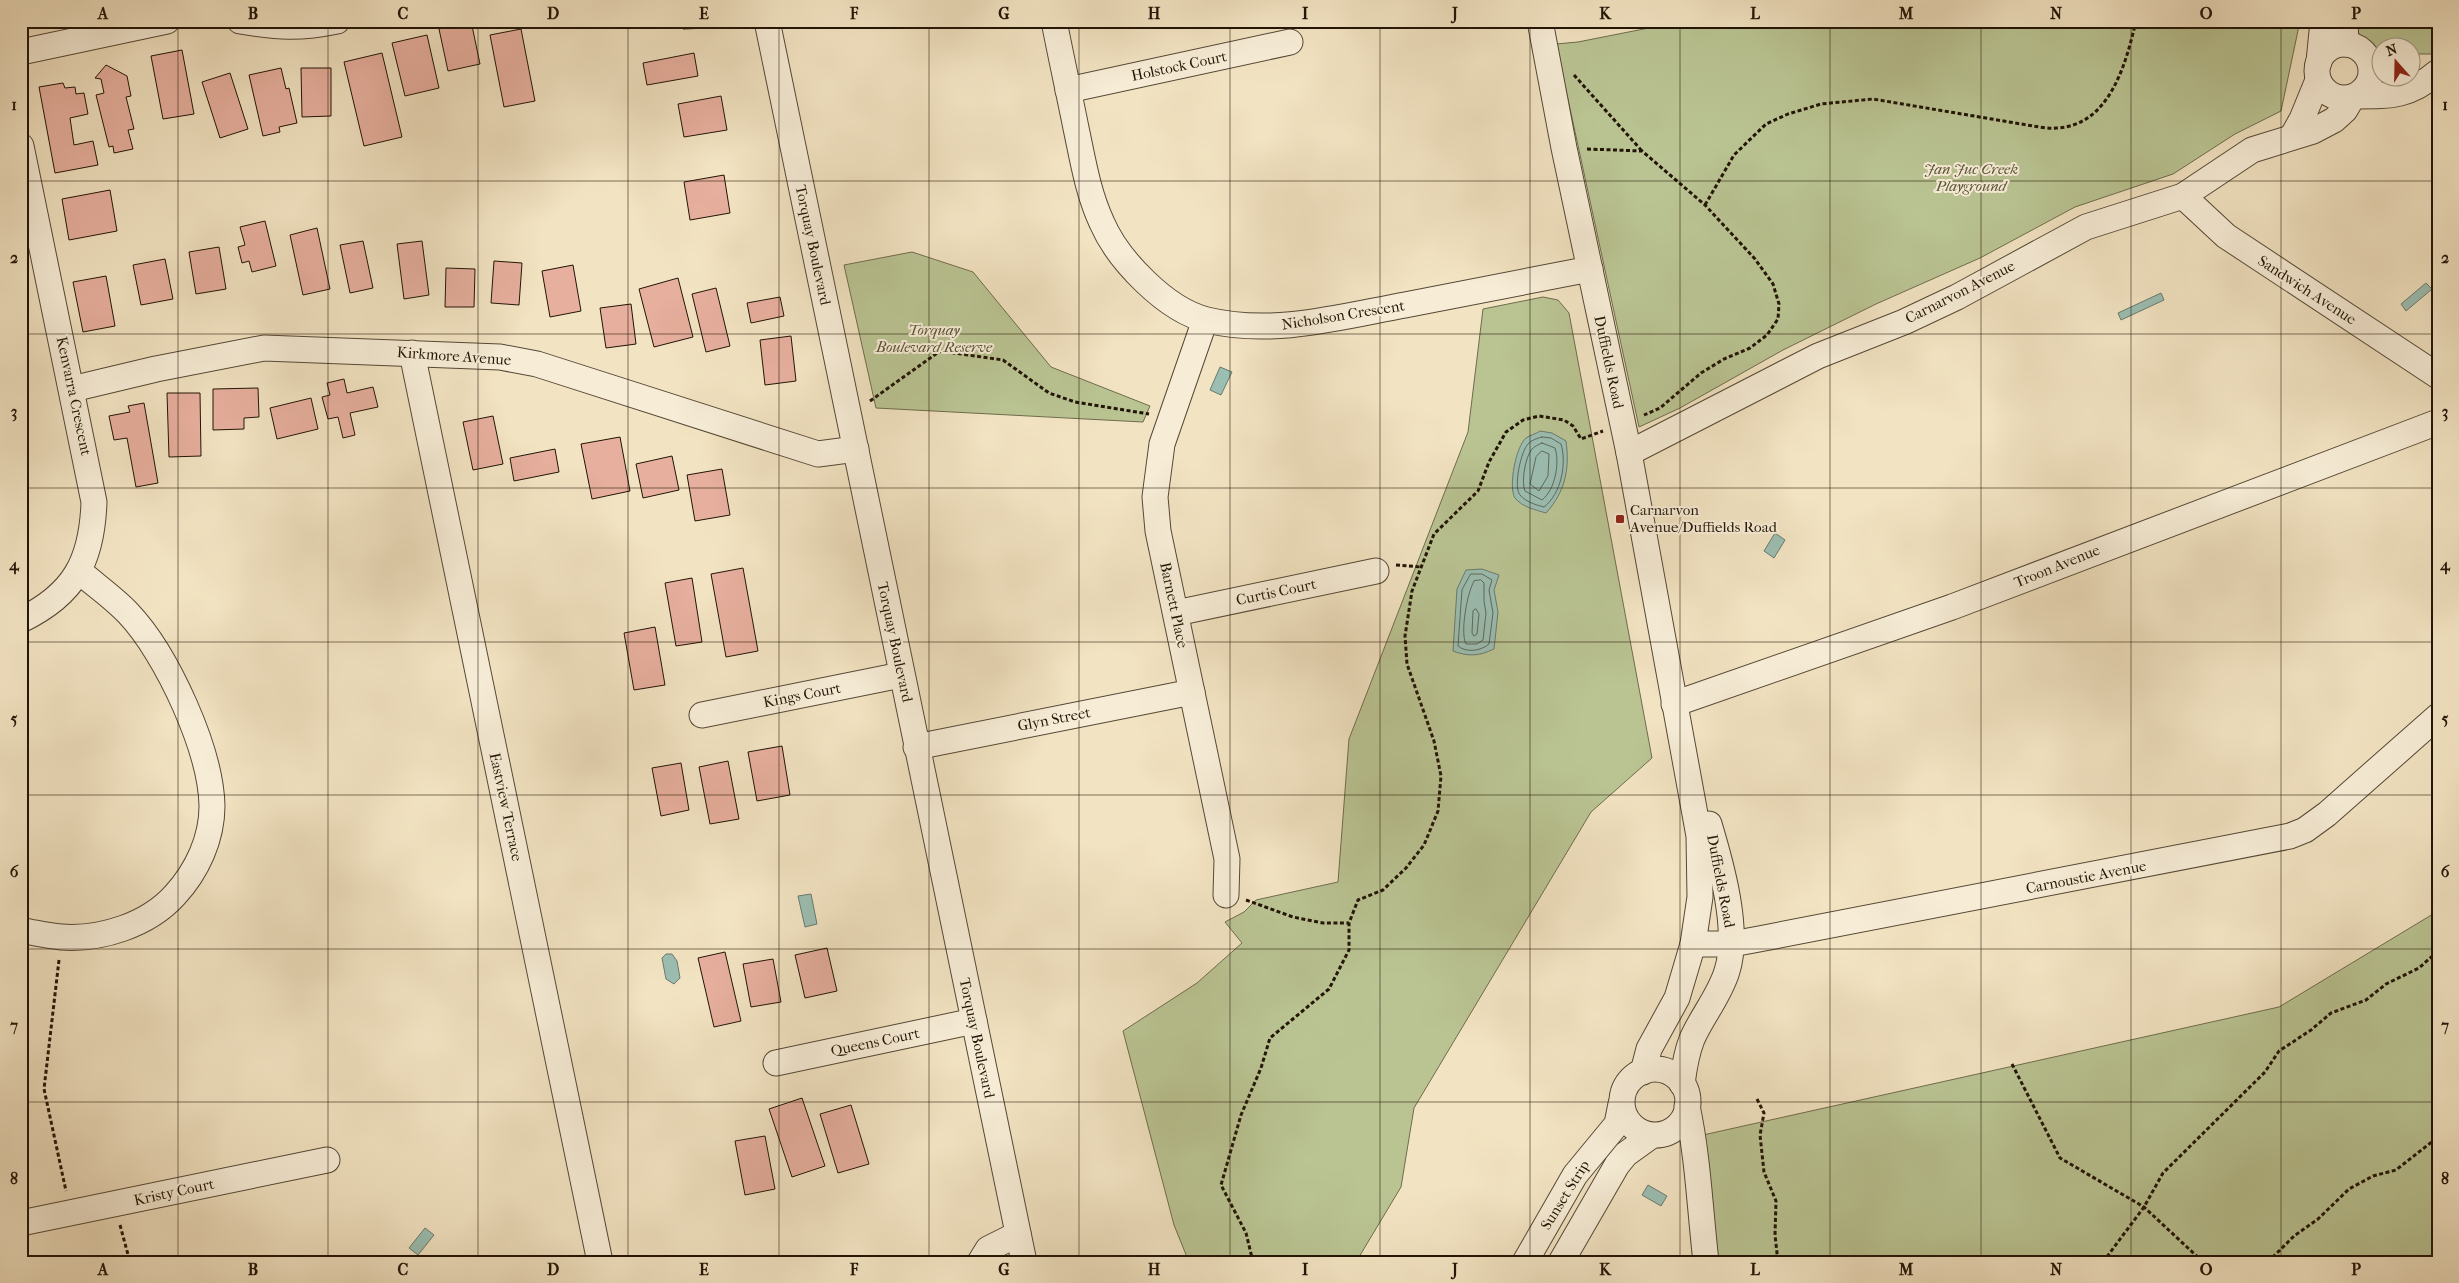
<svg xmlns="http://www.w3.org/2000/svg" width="2459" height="1283" font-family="'IM FELL French Canon',serif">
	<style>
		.green { fill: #bac493; stroke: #6e6c4c }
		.water { fill: #9bbeb2; stroke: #6a7a6d }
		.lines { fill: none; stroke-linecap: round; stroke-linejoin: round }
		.shore { stroke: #5e695c; stroke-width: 1 }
		.building { fill: #e7af9e; stroke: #211406 }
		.minor-casing { stroke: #554835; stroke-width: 27 }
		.path { stroke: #211406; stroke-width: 3; stroke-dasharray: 4 2.5; stroke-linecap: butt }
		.minor { stroke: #f7edd7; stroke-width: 25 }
		.grid { fill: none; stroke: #211406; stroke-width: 1; stroke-opacity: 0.55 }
		.poi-dot { fill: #8f2418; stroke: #f7edd7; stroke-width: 2 }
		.labels { text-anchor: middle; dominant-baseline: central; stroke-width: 4; stroke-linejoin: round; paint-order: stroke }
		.street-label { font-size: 15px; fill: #211406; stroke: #f7edd7 }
		.park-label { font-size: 15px; font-style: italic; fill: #575237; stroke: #f7edd7 }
		.poi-label { font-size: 15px; fill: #211406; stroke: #f7edd7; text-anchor: start }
		.neatline { fill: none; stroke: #211406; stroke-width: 2 }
		.grid-label { font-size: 16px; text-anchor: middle; font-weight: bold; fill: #211406 }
	</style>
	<rect width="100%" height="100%" fill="#f2e3c2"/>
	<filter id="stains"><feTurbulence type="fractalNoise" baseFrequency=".004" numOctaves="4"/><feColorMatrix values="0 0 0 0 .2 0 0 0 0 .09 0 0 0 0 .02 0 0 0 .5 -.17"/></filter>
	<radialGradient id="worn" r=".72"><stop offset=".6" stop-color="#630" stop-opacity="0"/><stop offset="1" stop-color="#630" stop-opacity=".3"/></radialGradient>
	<!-- green -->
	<g class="green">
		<path d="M1684,21H2300L2281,111L2235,134L2173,174L2075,207L1980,258L1876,304L1783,350L1680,408L1639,427L1556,44L1578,42Z"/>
		<path d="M2355,21H2438V54H2412V48H2382L2380,55L2359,34Z"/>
		<path d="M912,252L973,272L1051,367L1150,406L1143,422L876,408L844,265Z"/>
		<path d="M1543,297L1558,300L1569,313L1652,758L1591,812L1414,1108L1401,1187L1356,1262H1189L1174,1225L1123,1031L1197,983L1242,943L1225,922L1244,912L1256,900L1338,882L1349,739L1468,432L1483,309Z"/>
		<path d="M2438,911V1262H1706L1694,1137L2279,1007Z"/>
	</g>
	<!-- water -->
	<g class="water">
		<path d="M2426,283L2432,289L2406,311L2401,304Z"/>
		<path d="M2161,293L2164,300L2121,320L2118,313Z"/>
		<path d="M1220,367L1232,372L1221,395L1210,390Z"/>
		<path d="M1540,431L1552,433L1566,441C1570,469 1565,492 1546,513C1536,510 1522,507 1515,498C1508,487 1516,446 1526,438C1530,435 1536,434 1540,431Z"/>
		<path d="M1775,533L1785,540L1774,558L1764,551Z"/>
		<path d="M1482,569L1499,575L1494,590L1498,612L1494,649C1479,656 1469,657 1453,651L1457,589L1466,570Z"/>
		<path d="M811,894L817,924L805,927L798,896Z"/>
		<path d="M666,954H672L677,961L680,978L674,984L666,979L662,958Z"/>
		<path d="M1648,1185L1667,1196L1661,1206L1642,1195Z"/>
		<path d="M425,1228L434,1235L418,1255L409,1248Z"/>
	</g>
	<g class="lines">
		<!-- shore -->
		<g class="shore">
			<path d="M1542,437L1551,438L1561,444C1567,464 1561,494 1544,507C1536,505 1526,502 1520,495C1513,487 1521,451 1528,444C1531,440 1538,438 1542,437Z"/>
			<path d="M1542,443L1555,448C1560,463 1555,490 1542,500L1525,491C1521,483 1525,457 1532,449C1535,446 1538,445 1542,443Z"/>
			<path d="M1542,451L1549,454L1548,476L1539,491L1530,484L1536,457Z"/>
			<path d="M1471,574H1482L1492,580L1489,590L1493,613L1489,644C1481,651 1466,653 1458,646L1462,590Z"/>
			<path d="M1481,580L1484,583V601L1486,613L1483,640L1477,644H1466C1460,633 1467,593 1474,581Z"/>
			<path d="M1476,609L1479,614L1477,634L1474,636L1472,633L1473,611Z"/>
		</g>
	</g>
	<!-- building -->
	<g class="building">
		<path d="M471,21L480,64L448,71L439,29Z"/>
		<path d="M683,21H709V28L683,29Z"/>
		<path d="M521,29L535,101L504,107L490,35Z"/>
		<path d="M427,35L439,88L405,96L392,43Z"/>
		<path d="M182,50L194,114L163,119L151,56Z"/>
		<path d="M382,53L402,137L364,146L344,62Z"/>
		<path d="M694,53L698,76L647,85L643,63Z"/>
		<path d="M106,65L127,76L131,96L126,97L134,129L128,130L133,149L114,153L113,146L109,147L96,95L104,93L101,79L95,78Z"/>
		<path d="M281,68L286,89L289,88L297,123L279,127L280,132L263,136L249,75Z"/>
		<path d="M301,68H331V116L302,117Z"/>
		<path d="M230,73L248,129L220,138L202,82Z"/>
		<path d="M63,83L65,88L75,87L76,94L84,93L88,114L70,118L74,145L93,141L98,165L55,173L39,87Z"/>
		<path d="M721,96L727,130L684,137L678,104Z"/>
		<path d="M724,175L730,213L690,220L684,182Z"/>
		<path d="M110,190L117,231L69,240L62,199Z"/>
		<path d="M265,221L276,266L252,272L249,261L242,263L238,247L245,245L240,227Z"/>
		<path d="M317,228L330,289L303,295L290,235Z"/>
		<path d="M363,241L373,288L350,293L340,245Z"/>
		<path d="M422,241L429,295L404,299L397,244Z"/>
		<path d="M219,247L226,289L196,294L189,252Z"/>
		<path d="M165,259L173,299L141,305L133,265Z"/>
		<path d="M494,261L522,263L519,305L491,303Z"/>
		<path d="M573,265L581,311L550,317L542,271Z"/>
		<path d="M446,268L475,269L474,307H445Z"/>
		<path d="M106,276L115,326L83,332L73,282Z"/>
		<path d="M678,278L693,337L654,347L639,289Z"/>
		<path d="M716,288L730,346L706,352L692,294Z"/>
		<path d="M780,297L784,316L751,323L747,303Z"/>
		<path d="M631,304L636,344L606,348L600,308Z"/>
		<path d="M791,336L796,381L765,385L760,340Z"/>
		<path d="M344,379L347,393L373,387L378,407L350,413L355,435L343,438L338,417L328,419L322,397L330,395L327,383Z"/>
		<path d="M258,388L259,417L244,418V429L213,430V389Z"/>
		<path d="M167,393H200L201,456L169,457Z"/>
		<path d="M311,398L318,429L277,439L270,408Z"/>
		<path d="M144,403L158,483L136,487L127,438L114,440L109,416L130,412L128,406Z"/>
		<path d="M493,416L503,464L473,470L463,422Z"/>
		<path d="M620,437L630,491L592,499L581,444Z"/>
		<path d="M555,449L559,472L514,481L510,458Z"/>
		<path d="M672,456L679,490L643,498L636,464Z"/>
		<path d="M722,469L730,515L695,521L687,475Z"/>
		<path d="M743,568L758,651L726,657L711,574Z"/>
		<path d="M692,578L702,642L676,646L665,583Z"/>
		<path d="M655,627L665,685L634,690L624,633Z"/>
		<path d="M782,746L790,795L757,801L748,752Z"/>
		<path d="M728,761L739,819L710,824L699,767Z"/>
		<path d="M681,763L689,810L661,816L652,768Z"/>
		<path d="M827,948L837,991L805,998L795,955Z"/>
		<path d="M725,952L741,1021L714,1027L698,958Z"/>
		<path d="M773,959L781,1002L751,1007L743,964Z"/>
		<path d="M802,1098L825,1166L792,1177L769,1109Z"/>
		<path d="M851,1105L869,1164L838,1173L820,1114Z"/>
		<path d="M765,1136L775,1189L745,1195L735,1141Z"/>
	</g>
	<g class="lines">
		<!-- minor casing -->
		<g class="minor-casing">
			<g id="minor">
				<path d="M240,21C279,27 298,29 337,21"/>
				<path d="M767,21L1024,1262"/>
				<path d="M1054,21C1061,57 1069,93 1076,128C1083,161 1088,193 1102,223C1118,260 1166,310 1207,320C1273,336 1340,317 1405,305C1466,293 1528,281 1590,269"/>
				<path d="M1540,21L1564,148L1629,453L1699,836L1700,897L1693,944L1677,998L1649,1049L1643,1072"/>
				<path d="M2345,21L2346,44"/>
				<circle cx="2344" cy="71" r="27"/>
				<path d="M21,52L167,21"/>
				<path d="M2319,62L2323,21"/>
				<path d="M1068,90L1290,42"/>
				<path d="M2357,96C2393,96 2409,96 2438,72"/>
				<path d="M2292,137L2302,119L2318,80"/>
				<path d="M21,146L94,502C92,560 75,594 21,620"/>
				<path d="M2183,196L2226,236L2438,376"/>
				<path d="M1205,320L1162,444L1155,497L1158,531L1227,859L1226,895"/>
				<path d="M412,353L600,1262"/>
				<path d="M72,389L156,369L264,348L500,357L537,364L818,454L856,449"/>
				<path d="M1629,453L1818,356L1904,322L1957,297L2086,227L2183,196L2252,150L2313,131L2334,120L2345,110L2352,98"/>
				<path d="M1176,613L1376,571"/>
				<path d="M1674,704L1952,607L2438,422"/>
				<path d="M702,715L901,675"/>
				<path d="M916,747L1192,692"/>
				<path d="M24,931C36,933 49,936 61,937C101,940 148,925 175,895C197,871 212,839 212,806C211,750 167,654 128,613C114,598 95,585 79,571"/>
				<path d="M1693,944H1732L1759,939L2290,836L2305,830L2327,814L2438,716"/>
				<path d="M776,1063L974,1021"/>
				<circle cx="1655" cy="1102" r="33"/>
				<path d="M1682,1084C1684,1068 1686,1054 1692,1039C1702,1016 1720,995 1727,971C1740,930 1721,864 1709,824"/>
				<path d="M1687,1106C1698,1157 1700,1210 1706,1262"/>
				<path d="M21,1223L327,1160"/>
				<path d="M980,1262L988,1249L1018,1234"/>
				<path d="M1525,1262L1575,1175L1617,1124L1621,1104"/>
				<path d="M1561,1262L1617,1165L1626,1154L1651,1136"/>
			</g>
		</g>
		<!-- path -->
		<g class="path">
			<path d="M1574,75L1642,151"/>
			<path d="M1587,149L1642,151L1705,205L1755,259L1773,284L1779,304L1778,319L1767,335L1750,348L1724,359L1701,373L1660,408L1644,415"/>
			<path d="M1705,205L1734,155L1766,124L1788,114L1821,104L1873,99L2033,126C2040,127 2049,129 2056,128C2110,126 2126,63 2136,21"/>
			<path d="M870,401L940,351L1003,360L1049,393L1075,402L1149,414"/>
			<path d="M1396,565L1421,567"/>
			<path d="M1246,900L1293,917L1323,923H1349"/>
			<path d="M59,960L44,1089L66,1191"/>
			<path d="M2012,1064L2060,1158L2144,1207L2203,1262"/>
			<path d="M1757,1099L1764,1113L1760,1135L1764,1172L1776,1201L1775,1235L1778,1262"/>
			<path d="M120,1225L130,1262"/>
			<path d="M1253,1262L1246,1233L1221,1185L1241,1115L1261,1068L1270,1038L1329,989L1349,950V923L1358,900L1383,890L1406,868L1424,845L1438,811L1441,776L1434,741L1407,664L1405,636L1412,591L1434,534L1478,491L1489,462L1506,432L1523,420L1539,416L1564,420L1573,426L1581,439L1603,431"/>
			<path d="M2103,1262L2144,1207L2163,1173L2265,1072L2279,1051L2311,1030L2331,1013L2366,1000L2386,984L2419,968L2438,951"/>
			<path d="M2268,1262L2294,1236L2318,1219L2349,1189L2373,1176L2396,1170L2438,1137"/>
		</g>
		<!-- minor -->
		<use href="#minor" class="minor"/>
	</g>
	<!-- grid -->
	<path class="grid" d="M178,21V1262M328,21V1262M478,21V1262M628,21V1262M779,21V1262M929,21V1262M1079,21V1262M1230,21V1262M1380,21V1262M1530,21V1262M1680,21V1262M1830,21V1262M1981,21V1262M2131,21V1262M2281,21V1262M21,181H2438M21,334H2438M21,488H2438M21,642H2438M21,795H2438M21,949H2438M21,1102H2438"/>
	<!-- markers -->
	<rect class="poi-dot" x="1615" y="514" width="10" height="10" rx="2.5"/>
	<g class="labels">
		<!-- street labels -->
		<g class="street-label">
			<text transform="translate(1179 66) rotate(-12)">Holstock Court</text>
			<text transform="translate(813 245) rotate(78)">Torquay Boulevard</text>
			<text transform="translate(2307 290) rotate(33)">Sandwich Avenue</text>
			<text transform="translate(1960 292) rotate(-27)">Carnarvon Avenue</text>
			<text transform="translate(1343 315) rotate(-9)">Nicholson Crescent</text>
			<text transform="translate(454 356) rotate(4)">Kirkmore Avenue</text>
			<text transform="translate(1609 362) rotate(78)">Duffields Road</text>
			<text transform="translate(74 396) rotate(78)">Kenvarra Crescent</text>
			<text transform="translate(2057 566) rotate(-22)">Troon Avenue</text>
			<text transform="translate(1276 592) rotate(-12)">Curtis Court</text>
			<text transform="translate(1174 605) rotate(78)">Barnett Place</text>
			<text transform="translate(895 642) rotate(78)">Torquay Boulevard</text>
			<text transform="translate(802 695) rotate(-11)">Kings Court</text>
			<text transform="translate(1054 719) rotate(-11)">Glyn Street</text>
			<text transform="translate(506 807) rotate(78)">Eastview Terrace</text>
			<text transform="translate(2086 877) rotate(-11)">Carnoustie Avenue</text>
			<text transform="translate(1721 881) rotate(79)">Duffields Road</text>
			<text transform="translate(977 1038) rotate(78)">Torquay Boulevard</text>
			<text transform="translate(875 1042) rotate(-12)">Queens Court</text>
			<text transform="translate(174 1192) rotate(-12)">Kristy Court</text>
			<text transform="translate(1565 1195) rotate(-58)">Sunset Strip</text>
		</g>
		<!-- park labels -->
		<g class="park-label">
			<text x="1971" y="169">Jan Juc Creek<tspan x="1971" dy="17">Playground</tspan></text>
			<text x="934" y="330">Torquay<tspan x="934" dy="17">Boulevard Reserve</tspan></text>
		</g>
		<!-- poi labels -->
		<g class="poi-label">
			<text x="1630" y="510">Carnarvon<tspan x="1630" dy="17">Avenue/Duffields Road</tspan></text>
		</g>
	</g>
	<!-- margin -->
	<rect width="2459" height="1283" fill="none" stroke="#f2e3c2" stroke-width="55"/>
	<!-- north arrow -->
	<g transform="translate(2396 62) rotate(340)"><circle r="24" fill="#f7edd7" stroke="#a19683"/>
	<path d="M0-4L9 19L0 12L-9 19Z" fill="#8f2418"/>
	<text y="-8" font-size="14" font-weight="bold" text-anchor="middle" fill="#211406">N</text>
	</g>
	<rect x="28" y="28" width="2404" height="1228" class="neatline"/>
	<g class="grid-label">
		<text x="103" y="19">A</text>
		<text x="253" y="19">B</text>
		<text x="403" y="19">C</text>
		<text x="553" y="19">D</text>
		<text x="704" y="19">E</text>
		<text x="854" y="19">F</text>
		<text x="1004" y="19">G</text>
		<text x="1154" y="19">H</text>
		<text x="1305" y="19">I</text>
		<text x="1455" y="19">J</text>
		<text x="1605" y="19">K</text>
		<text x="1755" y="19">L</text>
		<text x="1906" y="19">M</text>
		<text x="2056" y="19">N</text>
		<text x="2206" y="19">O</text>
		<text x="2356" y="19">P</text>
		<text x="14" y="110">1</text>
		<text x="2445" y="110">1</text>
		<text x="14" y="263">2</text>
		<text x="2445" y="263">2</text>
		<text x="14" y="417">3</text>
		<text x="2445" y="417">3</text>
		<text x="14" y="570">4</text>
		<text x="2445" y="570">4</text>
		<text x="14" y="724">5</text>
		<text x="2445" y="724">5</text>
		<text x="14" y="877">6</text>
		<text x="2445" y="877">6</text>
		<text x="14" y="1031">7</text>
		<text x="2445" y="1031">7</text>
		<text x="14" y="1184">8</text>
		<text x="2445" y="1184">8</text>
		<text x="103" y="1275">A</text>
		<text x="253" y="1275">B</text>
		<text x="403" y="1275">C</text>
		<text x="553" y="1275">D</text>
		<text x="704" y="1275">E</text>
		<text x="854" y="1275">F</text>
		<text x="1004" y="1275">G</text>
		<text x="1154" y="1275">H</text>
		<text x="1305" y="1275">I</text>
		<text x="1455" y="1275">J</text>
		<text x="1605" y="1275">K</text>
		<text x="1755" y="1275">L</text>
		<text x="1906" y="1275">M</text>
		<text x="2056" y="1275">N</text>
		<text x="2206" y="1275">O</text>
		<text x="2356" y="1275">P</text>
	</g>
	<rect width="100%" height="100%" filter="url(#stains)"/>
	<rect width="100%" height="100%" fill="url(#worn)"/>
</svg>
